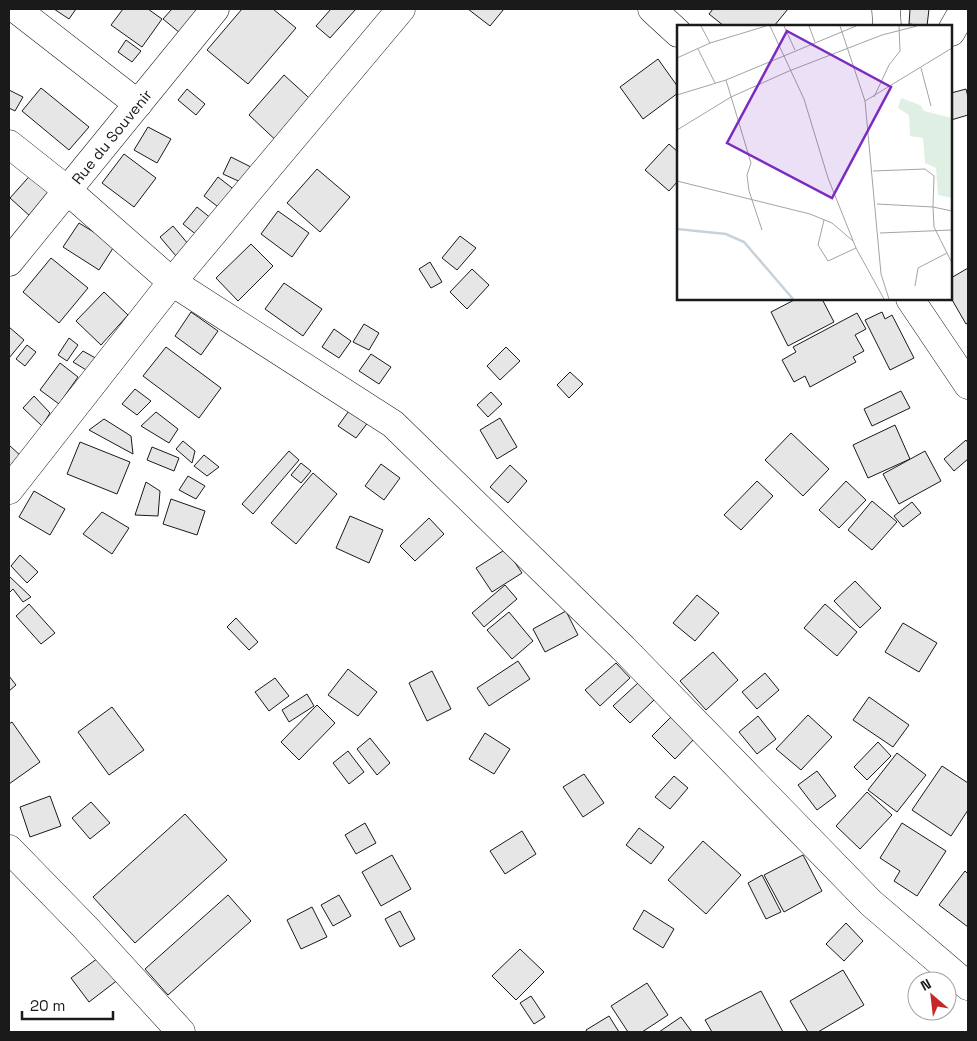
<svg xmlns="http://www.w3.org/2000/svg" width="977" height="1041" font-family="'Space Grotesk',sans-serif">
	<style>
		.building { fill: #e6e6e6; stroke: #1a1a1a }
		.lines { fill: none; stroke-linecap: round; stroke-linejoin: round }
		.minor-casing { stroke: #1a1a1a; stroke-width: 29 }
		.major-casing { stroke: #1a1a1a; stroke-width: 29 }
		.minor { stroke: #fff; stroke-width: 28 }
		.major { stroke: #fff; stroke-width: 28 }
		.labels { text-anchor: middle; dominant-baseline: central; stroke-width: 4; stroke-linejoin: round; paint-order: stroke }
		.street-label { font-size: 15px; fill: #1a1a1a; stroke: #fff }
		.inset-river { fill: none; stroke: #c6d2dc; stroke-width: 2.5 }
		.inset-road { fill: none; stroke: #a3a3a3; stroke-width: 1 }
		.view { fill: #7b2cbf; fill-opacity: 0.15; stroke: #7b2cbf; stroke-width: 2.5 }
		.inset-edge { fill: none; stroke: #1a1a1a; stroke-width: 2.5 }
	</style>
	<rect width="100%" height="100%" fill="#fff"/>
	<!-- building -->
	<g class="building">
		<path d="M54,9H76L69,19Z"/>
		<path d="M123,9H148L162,19L142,47L111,25Z"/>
		<path d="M172,9H201L186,38L163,19Z"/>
		<path d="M242,9H273L296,28L248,84L207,50Z"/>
		<path d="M331,9H356L330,38L316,26Z"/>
		<path d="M468,9H504L490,26Z"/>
		<path d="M713,9H788L774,26H724L709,14Z"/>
		<path d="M910,9H929L927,26L909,24Z"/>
		<path d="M126,40L141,51L132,62L118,52Z"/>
		<path d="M658,59L678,87V93L643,119L620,87Z"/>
		<path d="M284,75L318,106L283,147L249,115Z"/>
		<path d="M41,88L89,127L69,150L22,111Z"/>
		<path d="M187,89L205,104L196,115L178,100Z"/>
		<path d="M966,89L968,97V115L951,120V93Z"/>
		<path d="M9,90L23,97L15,111L9,108Z"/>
		<path d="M148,127L171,139L157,163L134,150Z"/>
		<path d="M669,144L678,152V181L669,191L645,170Z"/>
		<path d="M124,154L156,178L134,207L102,183Z"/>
		<path d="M231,157L255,169L247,185L223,174Z"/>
		<path d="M317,169L350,197L320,232L287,203Z"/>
		<path d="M35,170L57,189L31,217L10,198Z"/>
		<path d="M218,177L236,191L222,210L204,196Z"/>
		<path d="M197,207L212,219L198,236L183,224Z"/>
		<path d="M278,211L309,233L292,257L261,234Z"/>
		<path d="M79,223L115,245L99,270L63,247Z"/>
		<path d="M173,226L189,245L176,256L160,237Z"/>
		<path d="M460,236L476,248L457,270L442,258Z"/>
		<path d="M251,244L273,266L238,301L216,278Z"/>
		<path d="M51,258L88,288L59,323L23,292Z"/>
		<path d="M430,262L442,282L431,288L419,269Z"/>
		<path d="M968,268V323L966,324L951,298V278Z"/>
		<path d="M472,269L489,285L467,309L450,292Z"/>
		<path d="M284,283L322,309L303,336L265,309Z"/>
		<path d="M104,292L128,315L101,345L76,321Z"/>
		<path d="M796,299H822L834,322L788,346L771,312Z"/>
		<path d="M191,312L218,331L201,355L175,336Z"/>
		<path d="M882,312L885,319L892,315L914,358L890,370L865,320Z"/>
		<path d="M857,313L866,329L855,335L864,351L853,357L856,362L810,387L805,376L794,382L782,360L796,352L793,347Z"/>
		<path d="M364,324L379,333L369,350L353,342Z"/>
		<path d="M9,327L24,340L9,358Z"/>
		<path d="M334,329L351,341L339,358L322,347Z"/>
		<path d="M69,338L78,345L67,361L58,355Z"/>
		<path d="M27,345L36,352L25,366L16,359Z"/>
		<path d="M166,347L221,388L199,418L143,376Z"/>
		<path d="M506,347L520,361L500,380L487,366Z"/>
		<path d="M83,351L99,360L88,371L73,362Z"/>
		<path d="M371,354L391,367L379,384L359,371Z"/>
		<path d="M60,363L78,377L59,404L40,390Z"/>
		<path d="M570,372L583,384L569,398L557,385Z"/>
		<path d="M135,389L151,401L137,415L122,404Z"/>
		<path d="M901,391L910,408L872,426L864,409Z"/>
		<path d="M491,392L502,404L488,417L477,405Z"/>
		<path d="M34,396L50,413L42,426L23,408Z"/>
		<path d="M351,408L369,421L356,438L338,426Z"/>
		<path d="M156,412L178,429L169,443L141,426Z"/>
		<path d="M500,418L517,447L497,459L480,430Z"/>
		<path d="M104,419L131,436L133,454L89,430Z"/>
		<path d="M895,425L910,459L868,478L853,445Z"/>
		<path d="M791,433L829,469L803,496L765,460Z"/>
		<path d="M966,440L968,443V459L954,471L944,459Z"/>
		<path d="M183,441L195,451L192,463L176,449Z"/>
		<path d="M80,442L130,462L117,494L67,474Z"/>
		<path d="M9,445L22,457L9,472Z"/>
		<path d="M152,447L179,458L174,471L147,460Z"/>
		<path d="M289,451L299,460L253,514L242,504Z"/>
		<path d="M925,451L941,481L899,504L883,474Z"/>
		<path d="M204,455L219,467L207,476L194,466Z"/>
		<path d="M301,463L311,471L301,483L291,475Z"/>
		<path d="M381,464L400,478L384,500L365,486Z"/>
		<path d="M510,465L527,481L508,503L490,487Z"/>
		<path d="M313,473L337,494L296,544L271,523Z"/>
		<path d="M188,476L205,486L196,499L179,490Z"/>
		<path d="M757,481L773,496L741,530L724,515Z"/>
		<path d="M846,481L866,500L839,528L819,510Z"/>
		<path d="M146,482L160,491L158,516L135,515Z"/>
		<path d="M34,491L65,509L50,535L19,517Z"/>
		<path d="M171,499L205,511L197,535L163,524Z"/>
		<path d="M872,501L897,522L872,550L848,530Z"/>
		<path d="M912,502L921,513L903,527L894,516Z"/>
		<path d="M102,512L129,528L112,554L83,534Z"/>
		<path d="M350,516L383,530L369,563L336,548Z"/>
		<path d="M429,518L444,534L415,561L400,546Z"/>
		<path d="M506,549L522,573L492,592L476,568Z"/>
		<path d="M20,555L38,572L27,583L11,566Z"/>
		<path d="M9,576L31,597L23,602L13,589L9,593Z"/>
		<path d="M855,581L881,608L860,628L834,601Z"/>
		<path d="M505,585L517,599L484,627L472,613Z"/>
		<path d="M697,595L719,613L695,641L673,623Z"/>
		<path d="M29,604L55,633L41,644L16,616Z"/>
		<path d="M825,604L857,632L837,656L804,628Z"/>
		<path d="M566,611L578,635L545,652L533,629Z"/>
		<path d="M509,612L533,641L512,659L487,630Z"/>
		<path d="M236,618L258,642L249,650L227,627Z"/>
		<path d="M903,623L937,643L919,672L885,652Z"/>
		<path d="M713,652L738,680L706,710L680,681Z"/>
		<path d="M518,661L530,679L489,706L477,688Z"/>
		<path d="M616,663L630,678L600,706L585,690Z"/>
		<path d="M348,669L377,692L358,716L328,695Z"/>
		<path d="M432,671L451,709L427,721L409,683Z"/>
		<path d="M765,673L779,690L757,709L742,692Z"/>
		<path d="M9,676L16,685L9,691Z"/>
		<path d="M275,678L289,696L269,711L255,692Z"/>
		<path d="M638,683L654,700L630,723L613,706Z"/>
		<path d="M307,694L314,706L289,722L282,710Z"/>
		<path d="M869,697L909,725L893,747L853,720Z"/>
		<path d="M317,705L335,723L299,760L281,742Z"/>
		<path d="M112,707L144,750L109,775L78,732Z"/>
		<path d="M808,715L832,737L801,770L776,749Z"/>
		<path d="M672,716L695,738L675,759L652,736Z"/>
		<path d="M758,716L776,739L757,754L739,732Z"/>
		<path d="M12,722L40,762L9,784V724Z"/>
		<path d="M485,733L510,749L494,774L469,759Z"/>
		<path d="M370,738L390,763L377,775L357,749Z"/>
		<path d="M878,742L891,756L867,780L854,767Z"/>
		<path d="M348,751L364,772L349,784L333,763Z"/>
		<path d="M897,753L926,775L897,812L868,790Z"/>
		<path d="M942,766L968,783V810L951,836L912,810Z"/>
		<path d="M817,771L836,796L817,810L798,785Z"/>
		<path d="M584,774L604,803L583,817L563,787Z"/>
		<path d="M674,776L688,788L670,809L655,797Z"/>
		<path d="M867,792L892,815L860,849L836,826Z"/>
		<path d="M50,796L61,826L30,837L20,807Z"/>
		<path d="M91,802L110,823L90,839L72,818Z"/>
		<path d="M185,814L227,860L135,943L93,897Z"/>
		<path d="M365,823L376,843L356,854L345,835Z"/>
		<path d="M902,823L946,851L917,896L894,881L900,871L880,858Z"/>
		<path d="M639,828L664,847L651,864L626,845Z"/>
		<path d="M522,831L536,854L505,874L490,851Z"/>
		<path d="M703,841L741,875L706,914L668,880Z"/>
		<path d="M392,855L411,889L381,906L362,872Z"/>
		<path d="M803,855L822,891L784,912L764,875Z"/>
		<path d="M965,871L968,874V927L939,905Z"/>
		<path d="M762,875L781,912L766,919L748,883Z"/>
		<path d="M228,895L251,921L168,995L145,969Z"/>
		<path d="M339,895L351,916L333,926L321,905Z"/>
		<path d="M312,907L327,937L301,949L287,920Z"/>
		<path d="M644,910L674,929L663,948L633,929Z"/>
		<path d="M400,911L415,939L400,947L385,919Z"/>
		<path d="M846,923L863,941L844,961L826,944Z"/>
		<path d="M520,949L544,972L516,1000L492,976Z"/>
		<path d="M102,955L119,979L89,1002L71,978Z"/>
		<path d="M843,970L864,1005L818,1032H808L790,1001Z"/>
		<path d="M647,983L668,1015L642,1032H628L611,1006Z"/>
		<path d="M761,991L783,1032H712L705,1020Z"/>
		<path d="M531,996L545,1017L534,1024L520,1003Z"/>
		<path d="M609,1016L619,1032H587L586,1030Z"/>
		<path d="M681,1017L692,1032H659Z"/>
	</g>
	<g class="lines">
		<!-- minor casing -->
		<g class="minor-casing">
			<g id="minor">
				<path d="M16,9L138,104"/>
				<path d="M886,9L887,26"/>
				<path d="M951,32L964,9"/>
				<path d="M9,144L67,190L172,282L393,424L623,648L871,903L968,986"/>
				<path id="s1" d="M9,262L215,9"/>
				<path d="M9,490L172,282L401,9"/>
				<path d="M9,849L85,927L181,1032"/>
			</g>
		</g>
		<!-- major casing -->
		<g class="major-casing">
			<g id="major">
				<path d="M652,9L678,33"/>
				<path d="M910,299L968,385"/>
			</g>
		</g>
		<!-- minor -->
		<use href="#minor" class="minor"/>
		<!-- major -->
		<use href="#major" class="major"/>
	</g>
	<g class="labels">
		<!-- street labels -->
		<g class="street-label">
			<text stroke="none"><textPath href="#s1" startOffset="162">Rue du Souvenir</textPath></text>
		</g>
	</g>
	<!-- overview -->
	<g transform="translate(677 25)">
		<rect width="275" height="275" fill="#fff"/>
		<path d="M224,73L243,80L247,86L275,93V173L261,170L259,143L248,138L246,113L233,111L232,90L221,83Z" fill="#e0efe3"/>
		<path class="inset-river" d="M0,204L49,209L67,217L116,274"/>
		<path class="inset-road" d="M24,1L33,18M93,1L127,74L151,153L179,223L207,274M107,1L118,25M132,1L138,17M163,1L188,76L204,249L212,274M21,24L38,58M0,33L33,18L89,1M244,43L254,81M49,55L74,138L70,150L72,166L85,205M0,70L49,55L179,1M197,72L212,40L223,26L222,1M188,76L275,23M0,105L54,72L112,46L205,10L240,1M196,146L248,144L257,151L256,182L200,179M0,156L133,189L155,198L176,216M275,186L256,182L257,202L275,238M147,195L141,220L151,236L179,223M203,208L275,205M238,261L241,243L270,228"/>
		<path class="view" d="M110,6L214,62L155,173L50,118Z"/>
		<rect width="275" height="275" class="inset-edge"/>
	</g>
	<!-- border -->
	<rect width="977" height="1041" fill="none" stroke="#1a1a1a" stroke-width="20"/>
	<!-- north arrow -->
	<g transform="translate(932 996) rotate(332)"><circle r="24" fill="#ffffff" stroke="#a3a3a3"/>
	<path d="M0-4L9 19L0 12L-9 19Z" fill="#c62828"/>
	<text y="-8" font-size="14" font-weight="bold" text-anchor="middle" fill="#1a1a1a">N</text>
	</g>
	<!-- scale -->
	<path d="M22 1011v8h91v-8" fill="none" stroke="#1a1a1a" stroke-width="2.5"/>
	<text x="30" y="1011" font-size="15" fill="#1a1a1a" stroke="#ffffff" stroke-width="4" paint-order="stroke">20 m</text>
</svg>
